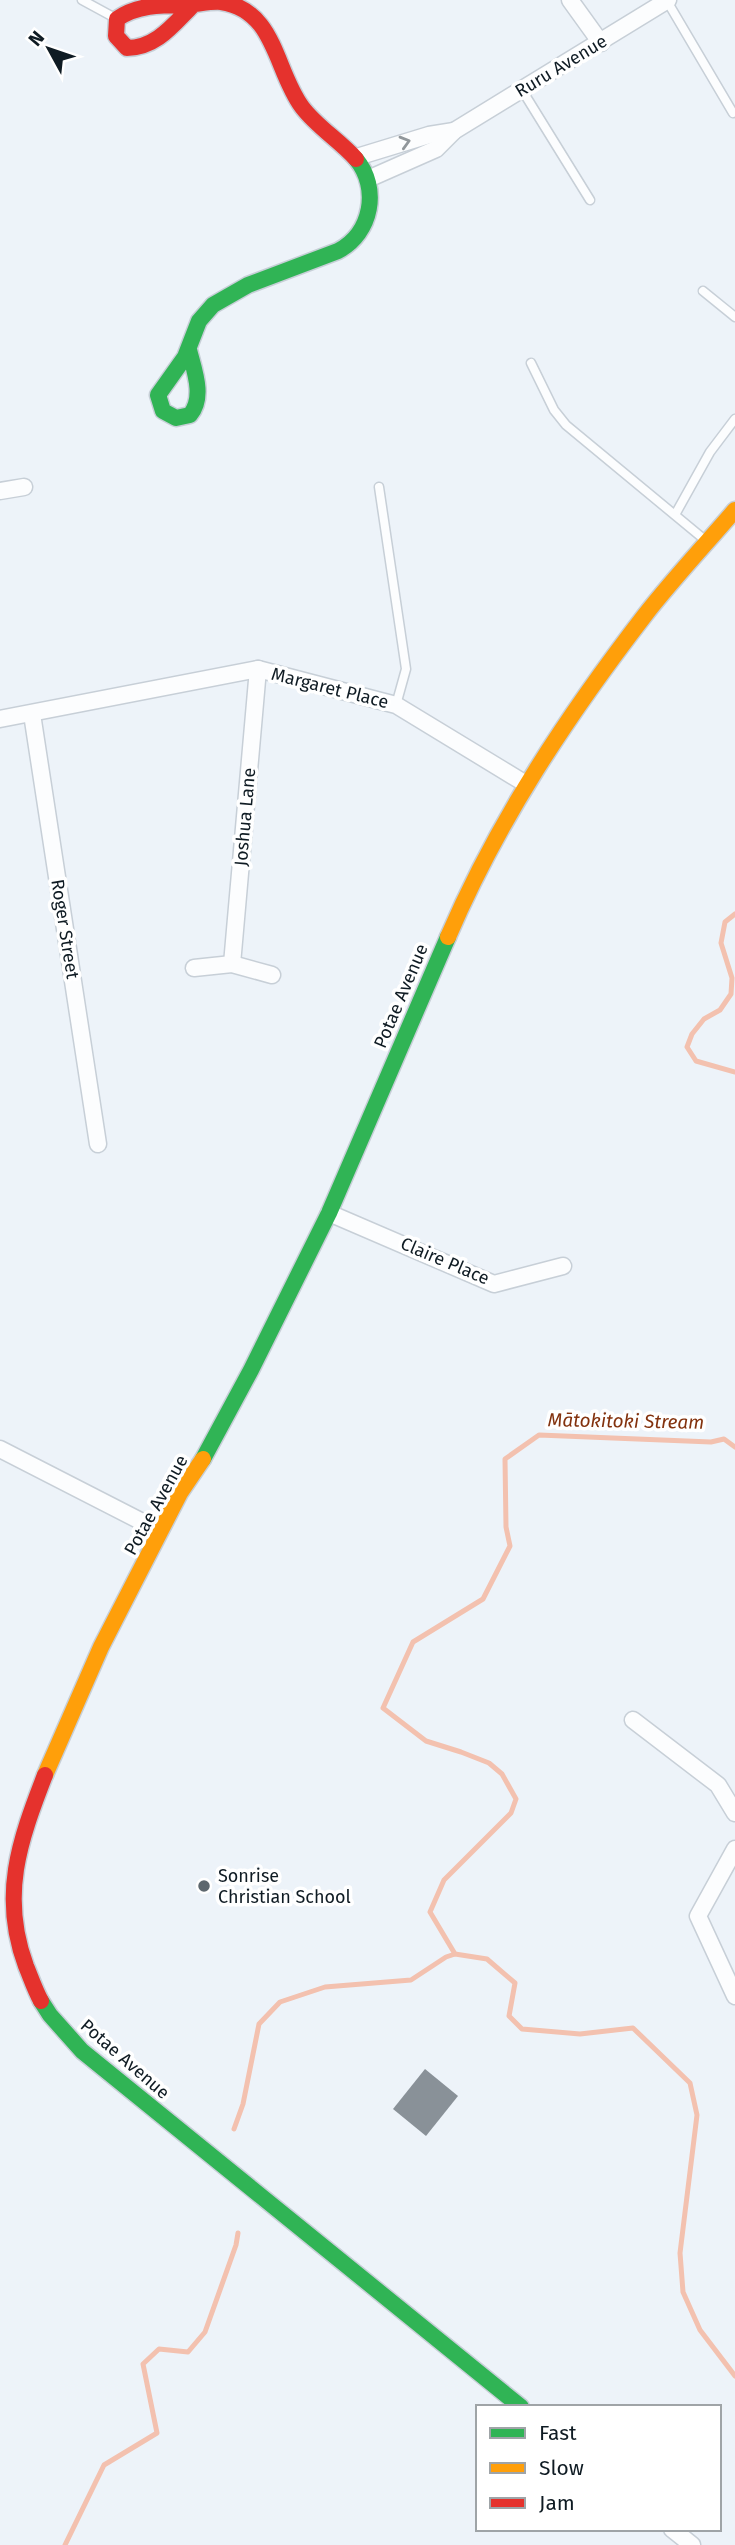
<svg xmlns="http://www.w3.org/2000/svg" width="735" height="2545" font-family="'Fira Sans',sans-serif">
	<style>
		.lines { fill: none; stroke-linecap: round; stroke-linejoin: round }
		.stream { stroke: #f3c1af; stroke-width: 5 }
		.building { fill: #899198 }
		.lane-casing { stroke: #c7cfd7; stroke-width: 11 }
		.street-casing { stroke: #c7cfd7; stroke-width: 19 }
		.fast-casing { stroke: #c7cfd7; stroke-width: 19 }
		.slow-casing { stroke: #c7cfd7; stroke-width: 19 }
		.jam-casing { stroke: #c7cfd7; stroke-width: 19 }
		.lane { stroke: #fcfdfe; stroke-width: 8 }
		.street { stroke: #fcfdfe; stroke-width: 16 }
		.fast { stroke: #30b455; stroke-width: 16 }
		.slow { stroke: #ff9f0a; stroke-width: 16 }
		.jam { stroke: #e5322d; stroke-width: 16 }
		.oneway { stroke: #91979b }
		.poi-dot { fill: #5d676e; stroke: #fff; stroke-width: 2.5 }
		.labels { text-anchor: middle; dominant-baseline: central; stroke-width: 7; stroke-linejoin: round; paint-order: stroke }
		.street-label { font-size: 18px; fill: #0f1b23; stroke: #fff }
		.poi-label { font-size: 18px; fill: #0f1b23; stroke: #fff; text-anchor: start }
		.water-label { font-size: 19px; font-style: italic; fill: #83320e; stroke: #fff }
	</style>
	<rect width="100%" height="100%" fill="#edf3f9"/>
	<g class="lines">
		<!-- stream -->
		<g class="stream">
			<path d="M735,914L725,922L721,943L732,978L731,994L720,1010L704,1019L692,1034L687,1047L696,1061L735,1072"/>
			<path d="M735,1447L724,1439L711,1442L539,1435L505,1459L506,1527L510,1546L483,1599L413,1642L383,1708L426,1741L461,1752L489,1763L502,1774L516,1799L511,1813L444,1880L430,1912L455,1954L487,1959L515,1983L509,2016L522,2029L580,2034L633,2028L690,2083L697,2115L680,2253L683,2292L700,2330L735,2376"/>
			<path d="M234,2129L243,2104L259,2024L280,2002L325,1987L411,1980L446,1957L455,1954"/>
			<path d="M65,2545L104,2465L157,2433L143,2364L159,2349L188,2352L205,2332L236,2245L238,2233"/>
		</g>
	</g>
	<!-- building -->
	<path class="building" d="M425,2069L458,2096L426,2136L393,2109Z"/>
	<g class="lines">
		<!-- lane casing -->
		<g class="lane-casing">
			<g id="lane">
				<path d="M82,0L117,19"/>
				<path d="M667,1L733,113"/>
				<path d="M522,90L590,200"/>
				<path d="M703,291L735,317"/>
				<path d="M531,363L554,410L566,425L705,540"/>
				<path d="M379,487L406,669L396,705"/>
				<path d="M676,513L710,452L735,419"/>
			</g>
		</g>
		<!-- street casing -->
		<g class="street-casing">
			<g id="street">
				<path d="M570,0L601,43"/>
				<path d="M357,157L429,135L454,131"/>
				<path d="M368,179L436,149L454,131L668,0"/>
				<path d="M0,491L24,487"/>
				<path d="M32,714L98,1144"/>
				<path d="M0,719L258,669L396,705L526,784"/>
				<path d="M232,964L258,669"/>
				<path d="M194,968L232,964L272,975"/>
				<path d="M329,1213L494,1284L563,1266"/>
				<path d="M0,1449L160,1531"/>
				<path d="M633,1720L718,1785L735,1813"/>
				<path d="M735,1849L698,1916L735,1996"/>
				<path d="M672,2529L692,2545"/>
			</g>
		</g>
		<!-- fast casing -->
		<g class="fast-casing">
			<g id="fast">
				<path d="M189,350C194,370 205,397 190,415L176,418L163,411L158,395L185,357L199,321L213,305L248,285L338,251C372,233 380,188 356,159"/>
				<path d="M203,1459L251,1370L329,1213L448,937"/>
				<path d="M41,2001L50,2015L82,2051L521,2407"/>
			</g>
		</g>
		<!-- slow casing -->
		<g class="slow-casing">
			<g id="slow">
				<path d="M448,937C498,820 568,715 645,615C673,579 705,545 735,510"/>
				<path d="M45,1775L101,1647L180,1493L203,1459"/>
			</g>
		</g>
		<!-- jam casing -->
		<g class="jam-casing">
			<g id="jam">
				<path d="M192,6C173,25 156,48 127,48L116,36L117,19C136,5 161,5 184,5C196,5 209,1 221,2C276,10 275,71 302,107C317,127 339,140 356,159"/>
				<path d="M41,2001C35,1990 31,1978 26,1966C0,1896 19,1842 45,1775"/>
			</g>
		</g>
		<!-- lane -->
		<use href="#lane" class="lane"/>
		<!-- street -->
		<use href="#street" class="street"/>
		<!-- fast -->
		<use href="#fast" class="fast"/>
		<!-- slow -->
		<use href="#slow" class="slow"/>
		<!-- jam -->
		<use href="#jam" class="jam"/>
	</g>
	<!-- one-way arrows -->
	<defs><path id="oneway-chevron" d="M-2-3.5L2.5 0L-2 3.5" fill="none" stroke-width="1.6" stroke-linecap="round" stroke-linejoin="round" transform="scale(1.75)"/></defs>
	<use class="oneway" href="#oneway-chevron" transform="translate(405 142) rotate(-16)"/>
	<!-- markers -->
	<circle class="poi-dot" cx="204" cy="1886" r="7"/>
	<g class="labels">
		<!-- street labels -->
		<g class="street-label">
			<text transform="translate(561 66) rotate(-31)">Ruru Avenue</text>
			<text transform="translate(330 688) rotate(14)">Margaret Place</text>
			<text transform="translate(245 817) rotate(-85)">Joshua Lane</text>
			<text transform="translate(65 929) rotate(81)">Roger Street</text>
			<text transform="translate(401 996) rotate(-67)">Potae Avenue</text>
			<text transform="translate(445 1261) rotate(23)">Claire Place</text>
			<text transform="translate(156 1505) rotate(-61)">Potae Avenue</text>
			<text transform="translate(125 2059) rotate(41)">Potae Avenue</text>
		</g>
		<!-- poi labels -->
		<g class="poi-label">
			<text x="218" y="1876">Sonrise<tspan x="218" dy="21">Christian School</tspan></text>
		</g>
		<!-- water labels -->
		<g class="water-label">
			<text transform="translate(626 1421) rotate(1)">Mātokitoki Stream</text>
		</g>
	</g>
	<!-- legend -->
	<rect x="476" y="2405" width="245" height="126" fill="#ffffff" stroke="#9fa4a7" stroke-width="2"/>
	<rect x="490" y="2428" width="35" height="10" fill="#30b455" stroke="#9fa4a7" stroke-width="2"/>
	<text x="539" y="2440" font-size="21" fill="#0f1b23">Fast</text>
	<rect x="490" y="2463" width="35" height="10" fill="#ff9f0a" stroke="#9fa4a7" stroke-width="2"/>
	<text x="539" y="2475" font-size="21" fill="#0f1b23">Slow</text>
	<rect x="490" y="2498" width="35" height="10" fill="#e5322d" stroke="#9fa4a7" stroke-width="2"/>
	<text x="539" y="2510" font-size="21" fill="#0f1b23">Jam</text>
	<!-- north arrow -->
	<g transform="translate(49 49) rotate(310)" stroke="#ffffff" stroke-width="5" paint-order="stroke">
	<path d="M0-5L12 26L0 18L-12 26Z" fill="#0f1b23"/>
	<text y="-10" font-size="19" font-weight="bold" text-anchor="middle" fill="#0f1b23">N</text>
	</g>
</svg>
